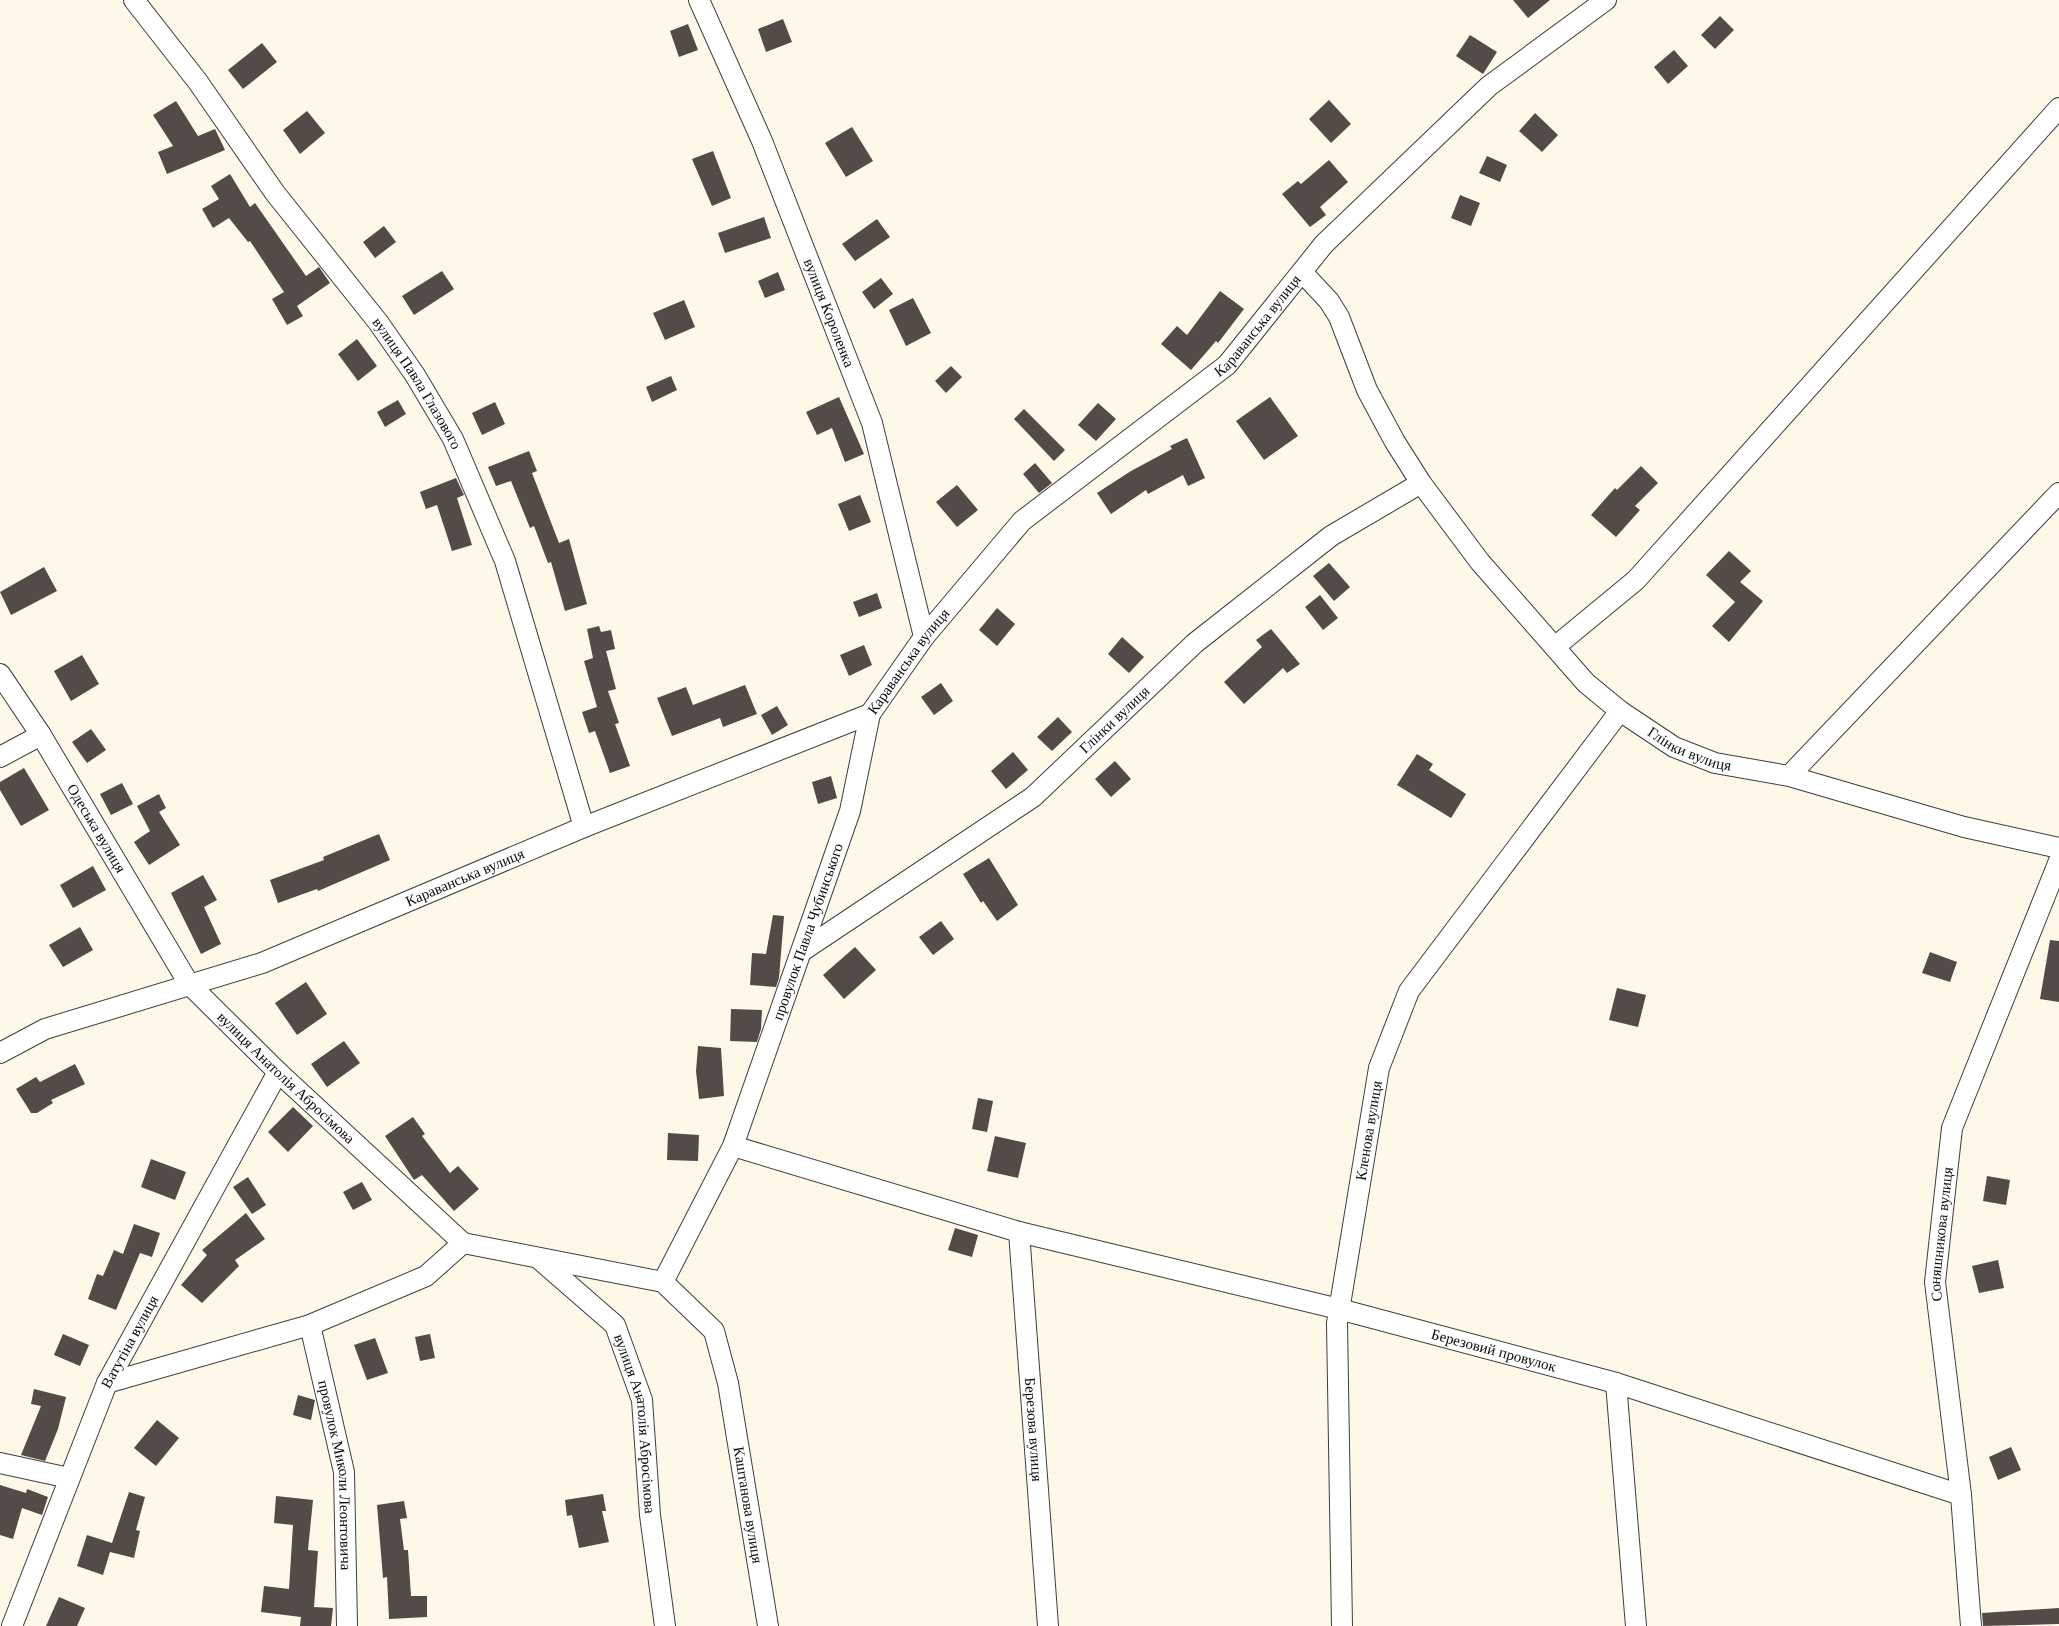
<svg xmlns="http://www.w3.org/2000/svg" width="2059" height="1626" font-family="'Times New Roman',serif">
	<style>
		.building { fill: #534b48 }
		.lines { fill: none; stroke-linecap: round; stroke-linejoin: round }
		.minor-casing { stroke: #3e3e3e; stroke-width: 22 }
		.minor { stroke: #fff; stroke-width: 20 }
		.labels { text-anchor: middle; dominant-baseline: central; stroke-width: 6; stroke-linejoin: round; paint-order: stroke }
		.street-label { font-size: 15px; fill: #0b0b0b; stroke: #fff }
	</style>
	<rect width="100%" height="100%" fill="#fef8e9"/>
	<!-- building -->
	<g class="building">
		<path d="M1513,0H1550L1528,18Z"/>
		<path d="M1720,16L1734,30L1715,49L1701,35Z"/>
		<path d="M783,19L792,42L766,52L758,29Z"/>
		<path d="M688,24L698,50L679,57L670,31Z"/>
		<path d="M1470,35L1497,52L1483,74L1456,56Z"/>
		<path d="M262,43L277,62L243,89L228,70Z"/>
		<path d="M1674,50L1688,66L1668,84L1654,67Z"/>
		<path d="M1329,100L1351,124L1331,143L1309,119Z"/>
		<path d="M176,101L198,136L215,129L225,150L167,174L158,152L173,146L153,115Z"/>
		<path d="M307,111L325,133L300,154L283,130Z"/>
		<path d="M1535,113L1558,135L1542,152L1519,131Z"/>
		<path d="M852,127L873,161L846,177L825,143Z"/>
		<path d="M713,151L731,198L712,206L692,159Z"/>
		<path d="M1487,156L1507,165L1500,182L1479,173Z"/>
		<path d="M1329,160L1348,182L1320,207L1326,215L1310,227L1282,194L1298,181L1301,184Z"/>
		<path d="M230,174L250,207L255,203L306,276L319,267L330,283L297,306L303,316L287,325L272,299L284,292L250,241L248,242L229,218L213,228L202,209L219,199L211,186Z"/>
		<path d="M1460,195L1480,203L1471,226L1451,218Z"/>
		<path d="M764,217L771,238L725,253L718,233Z"/>
		<path d="M877,219L890,237L855,261L842,244Z"/>
		<path d="M384,226L396,242L375,258L363,242Z"/>
		<path d="M442,271L454,289L414,315L402,296Z"/>
		<path d="M778,272L785,290L765,298L758,281Z"/>
		<path d="M881,278L893,294L874,309L862,292Z"/>
		<path d="M1220,291L1244,309L1218,343L1216,341L1191,370L1161,344L1177,326L1187,335Z"/>
		<path d="M913,298L931,333L906,346L889,310Z"/>
		<path d="M684,300L695,327L665,340L653,313Z"/>
		<path d="M357,339L377,366L358,381L338,354Z"/>
		<path d="M951,366L962,377L946,393L935,381Z"/>
		<path d="M671,376L677,390L652,402L646,387Z"/>
		<path d="M839,397L864,454L845,462L832,428L817,435L806,412Z"/>
		<path d="M1270,397L1298,436L1264,460L1236,421Z"/>
		<path d="M398,400L406,414L385,427L377,412Z"/>
		<path d="M495,402L505,424L482,435L472,413Z"/>
		<path d="M1098,403L1116,419L1096,441L1078,425Z"/>
		<path d="M1024,409L1065,450L1054,461L1014,419Z"/>
		<path d="M1187,438L1205,478L1188,486L1183,475L1148,494L1146,490L1111,514L1097,493L1131,471L1172,449L1170,446Z"/>
		<path d="M529,451L537,471L532,473L559,543L569,539L587,604L565,611L551,562L548,563L534,526L530,528L511,481L496,486L488,467Z"/>
		<path d="M1035,463L1052,483L1039,493L1023,474Z"/>
		<path d="M1641,466L1658,483L1635,506L1640,510L1616,537L1591,515L1615,488L1617,490Z"/>
		<path d="M456,478L464,495L457,498L472,545L452,551L437,505L426,509L420,492Z"/>
		<path d="M957,485L978,510L957,527L936,502Z"/>
		<path d="M860,495L871,522L849,531L838,504Z"/>
		<path d="M1729,551L1751,571L1740,582L1763,601L1729,642L1712,626L1735,602L1706,575Z"/>
		<path d="M1329,563L1350,587L1334,601L1313,576Z"/>
		<path d="M44,567L57,591L11,615L0,592Z"/>
		<path d="M877,593L882,608L859,617L853,602Z"/>
		<path d="M1320,595L1338,618L1323,630L1305,607Z"/>
		<path d="M997,608L1015,624L997,646L979,630Z"/>
		<path d="M599,626L601,632L611,630L615,649L606,651L616,689L608,691L619,723L615,724L630,766L610,773L595,731L589,733L582,712L597,707L584,661L593,658L587,629Z"/>
		<path d="M1271,629L1300,664L1287,673L1283,668L1244,704L1224,682L1262,647L1256,640Z"/>
		<path d="M1122,637L1144,657L1129,673L1108,654Z"/>
		<path d="M864,645L872,665L849,676L840,655Z"/>
		<path d="M82,655L99,684L71,701L54,671Z"/>
		<path d="M941,683L953,701L934,715L921,697Z"/>
		<path d="M745,685L757,714L723,727L720,718L672,736L657,698L686,687L693,705Z"/>
		<path d="M777,706L788,725L772,735L761,715Z"/>
		<path d="M1058,717L1072,732L1052,751L1037,737Z"/>
		<path d="M91,729L106,750L87,763L72,742Z"/>
		<path d="M1013,752L1028,770L1006,789L991,771Z"/>
		<path d="M1417,754L1433,764L1429,770L1466,794L1451,818L1397,785Z"/>
		<path d="M1115,761L1131,779L1111,797L1095,779Z"/>
		<path d="M24,768L49,810L21,826L0,790V782Z"/>
		<path d="M831,776L837,798L818,804L812,782Z"/>
		<path d="M122,783L133,804L111,815L100,794Z"/>
		<path d="M159,794L166,808L159,812L180,845L149,865L134,842L150,831L137,806Z"/>
		<path d="M379,834L390,860L318,891L317,889L278,903L270,880L324,860L323,857Z"/>
		<path d="M989,858L1018,905L997,921L983,901L981,903L963,874Z"/>
		<path d="M93,866L106,890L73,908L60,885Z"/>
		<path d="M203,875L217,900L204,907L221,944L201,954L171,893Z"/>
		<path d="M773,915L784,916L779,978L776,987L750,985L752,953L766,954Z"/>
		<path d="M941,921L954,939L933,955L919,937Z"/>
		<path d="M80,927L93,950L63,967L49,945Z"/>
		<path d="M2050,940L2059,941V1002L2040,999Z"/>
		<path d="M855,947L876,970L844,999L823,975Z"/>
		<path d="M1930,952L1957,962L1950,982L1922,973Z"/>
		<path d="M306,982L327,1014L297,1035L275,1003Z"/>
		<path d="M1617,988L1646,995L1638,1027L1609,1020Z"/>
		<path d="M731,1009L762,1010L761,1029L757,1042L730,1041Z"/>
		<path d="M344,1041L360,1063L327,1087L311,1064Z"/>
		<path d="M698,1046L721,1048L724,1096L699,1099L696,1071Z"/>
		<path d="M75,1064L85,1084L51,1100L53,1103L37,1113H31L16,1089L36,1077L40,1082Z"/>
		<path d="M978,1098L993,1101L987,1132L972,1129Z"/>
		<path d="M293,1107L313,1126L288,1152L268,1132Z"/>
		<path d="M413,1117L425,1134L422,1136L450,1173L458,1166L479,1189L454,1211L422,1175L414,1180L385,1136Z"/>
		<path d="M668,1133L699,1135L698,1161L667,1160Z"/>
		<path d="M995,1136L1026,1143L1018,1178L987,1171Z"/>
		<path d="M151,1159L186,1172L175,1200L141,1187Z"/>
		<path d="M1987,1176L2010,1180L2006,1205L1983,1201Z"/>
		<path d="M248,1177L266,1205L252,1214L233,1187Z"/>
		<path d="M362,1182L372,1200L353,1210L343,1192Z"/>
		<path d="M246,1213L265,1239L235,1260L239,1266L202,1303L181,1285L207,1255L202,1250Z"/>
		<path d="M134,1224L160,1233L152,1257L140,1253L116,1310L88,1299L97,1274L103,1276L114,1250L123,1254Z"/>
		<path d="M955,1228L978,1235L972,1257L948,1250Z"/>
		<path d="M1998,1260L2004,1288L1979,1293L1972,1266Z"/>
		<path d="M63,1334L89,1345L80,1366L54,1355Z"/>
		<path d="M430,1334L435,1358L420,1361L415,1337Z"/>
		<path d="M375,1338L388,1373L367,1380L354,1345Z"/>
		<path d="M34,1389L66,1397L58,1429L45,1461L21,1455L41,1406L31,1404Z"/>
		<path d="M298,1395L315,1400L311,1420L293,1415Z"/>
		<path d="M157,1420L179,1438L156,1466L134,1448Z"/>
		<path d="M2011,1447L2021,1470L1998,1480L1989,1457Z"/>
		<path d="M0,1485L26,1493L27,1489L48,1497L42,1515L22,1508L13,1539L0,1535Z"/>
		<path d="M129,1492L145,1497L136,1530L140,1531L134,1558L110,1552L103,1575L77,1566L87,1535L112,1543Z"/>
		<path d="M603,1494L606,1511H602L609,1542L579,1548L572,1515L567,1516L565,1500Z"/>
		<path d="M276,1496L313,1500L308,1550L318,1551L314,1607L333,1608L331,1626H300L301,1617L261,1612L264,1586L289,1589L293,1525L274,1523Z"/>
		<path d="M404,1501L407,1518L400,1519L404,1550H408L411,1596H427V1617L389,1619L387,1577L383,1578L377,1505Z"/>
		<path d="M59,1597L85,1608L77,1626H46Z"/>
		<path d="M2059,1608V1624L1983,1626L1982,1613Z"/>
	</g>
	<g class="lines">
		<!-- minor casing -->
		<g class="minor-casing">
			<g id="minor">
				<path id="s1" d="M134,0L198,82L275,193L378,322L415,375L453,439L505,561L584,827"/>
				<path id="s2" d="M699,0L762,141L872,423L924,637"/>
				<path id="s3" d="M1302,272L1329,301L1339,317L1367,390L1395,442L1421,483L1480,562L1586,683L1620,711L1674,747L1715,763L1789,776L1964,827L2059,848"/>
				<path d="M1556,646L1636,580L2059,108"/>
				<path id="s4" d="M0,674L41,735L189,984L278,1072L463,1243"/>
				<path d="M0,757L41,735"/>
				<path d="M1789,776L2059,493"/>
				<path id="s5" d="M802,951L1033,797L1195,643L1331,536L1421,483"/>
				<path id="s6" d="M0,1053L45,1029L262,963L584,827L870,714L924,637L1022,521L1227,365L1324,244L1489,86L1606,0"/>
				<path id="s7" d="M733,1146L1019,1232L1339,1309L1616,1383L1961,1495"/>
				<path id="s8" d="M1019,1232L1048,1626"/>
				<path id="s9" d="M463,1243L663,1282L714,1331L728,1383L768,1626"/>
				<path id="s10" d="M538,1258L615,1325L642,1400L650,1515L665,1626"/>
				<path id="s11" d="M663,1282L733,1146L850,811L870,714"/>
				<path id="s12" d="M310,1325L344,1472L347,1626"/>
				<path d="M107,1383L310,1325L426,1276L463,1243"/>
				<path d="M1616,1383L1636,1626"/>
				<path d="M0,1463L69,1478"/>
				<path id="s13" d="M12,1626L107,1383L278,1072"/>
				<path id="s14" d="M1342,1626L1337,1323L1379,1068L1409,991L1620,711"/>
				<path id="s15" d="M1971,1626L1961,1495L1935,1282L1952,1128L2059,861"/>
			</g>
		</g>
		<!-- minor -->
		<use href="#minor" class="minor"/>
	</g>
	<g class="labels">
		<!-- street labels -->
		<g class="street-label">
			<text stroke="none"><textPath href="#s2" startOffset="339">вулиця Короленка</textPath></text>
			<text stroke="none"><textPath href="#s6" startOffset="1488">Караванська вулиця</textPath></text>
			<text stroke="none"><textPath href="#s1" startOffset="477">вулиця Павла Глазового</textPath></text>
			<text stroke="none"><textPath href="#s6" startOffset="1000">Караванська вулиця</textPath></text>
			<text stroke="none"><textPath href="#s5" startOffset="390">Глінки вулиця</textPath></text>
			<text stroke="none"><textPath href="#s3" startOffset="628">Глінки вулиця</textPath></text>
			<text stroke="none"><textPath href="#s4" startOffset="182">Одеська вулиця</textPath></text>
			<text stroke="none"><textPath href="#s6" startOffset="498">Караванська вулиця</textPath></text>
			<text stroke="none"><textPath href="#s11" startOffset="380">провулок Павла Чубинського</textPath></text>
			<text stroke="none"><textPath href="#s4" startOffset="498">вулиця Анатолія Абросімова</textPath></text>
			<text stroke="none"><textPath href="#s14" startOffset="498">Кленова вулиця</textPath></text>
			<text stroke="none"><textPath href="#s15" startOffset="394">Соняшникова вулиця</textPath></text>
			<text stroke="none"><textPath href="#s13" startOffset="308">Ватутіна вулиця</textPath></text>
			<text stroke="none"><textPath href="#s7" startOffset="788">Березовий провулок</textPath></text>
			<text stroke="none"><textPath href="#s10" startOffset="204">вулиця Анатолія Абросімова</textPath></text>
			<text stroke="none"><textPath href="#s8" startOffset="198">Березова вулиця</textPath></text>
			<text stroke="none"><textPath href="#s12" startOffset="153">провулок Миколи Леонтовича</textPath></text>
			<text stroke="none"><textPath href="#s9" startOffset="452">Каштанова вулиця</textPath></text>
		</g>
	</g>
</svg>
